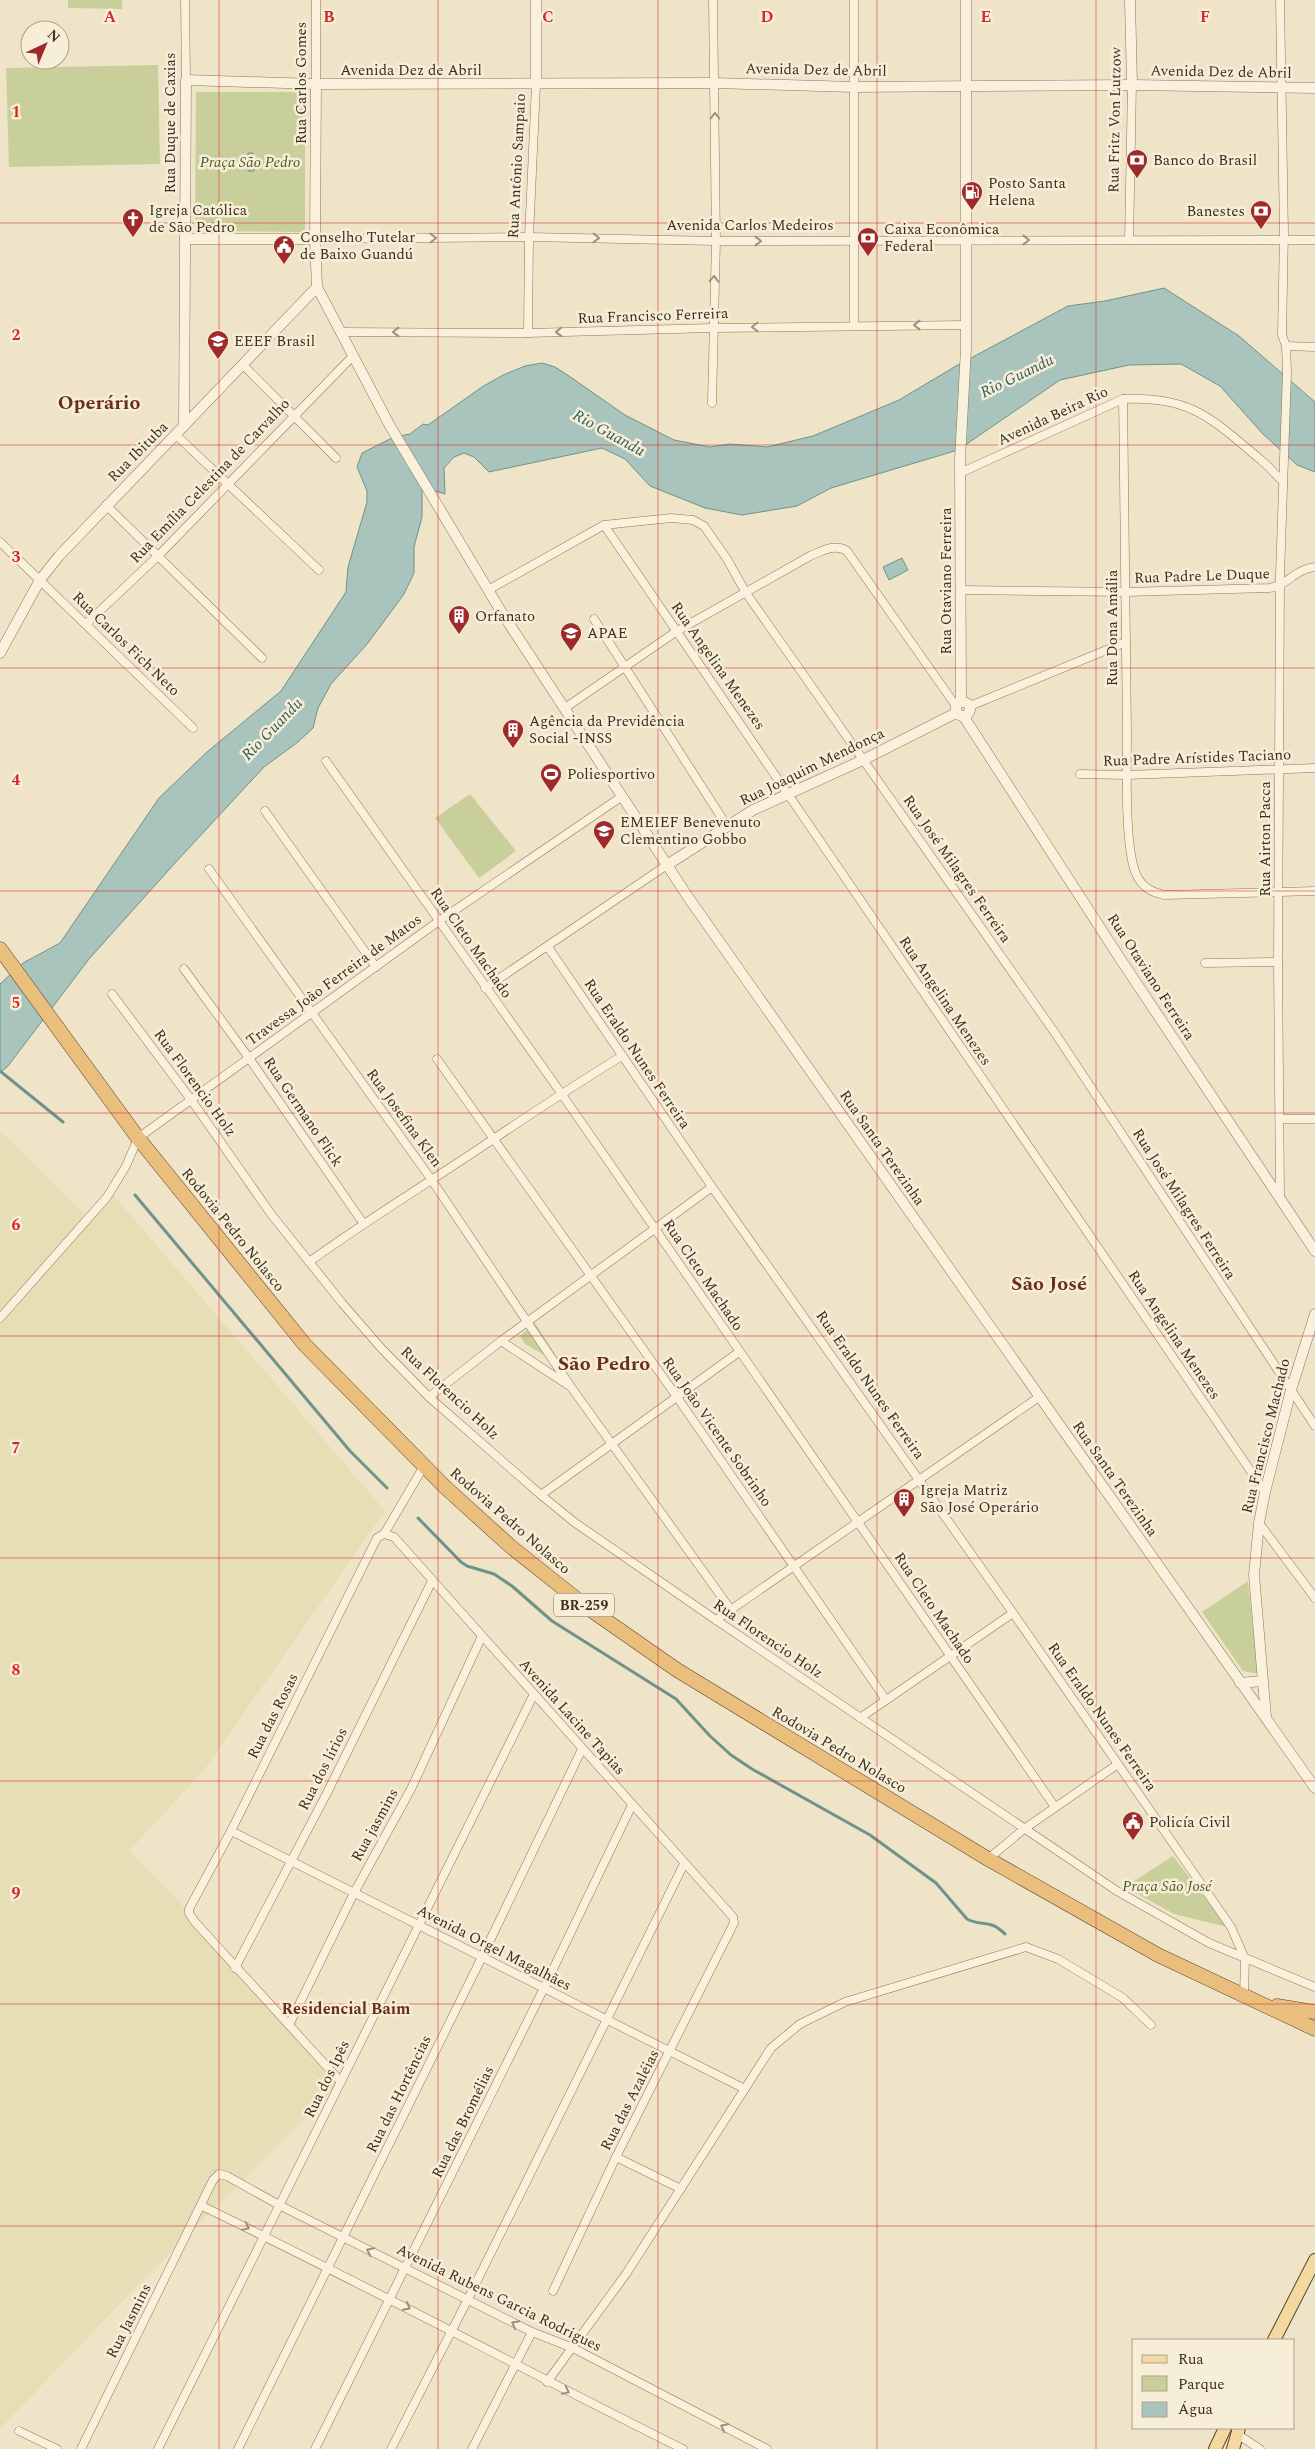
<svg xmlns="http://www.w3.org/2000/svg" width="1315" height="2449" font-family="Spectral,serif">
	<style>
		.farmland { fill: #e6deb5 }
		.green { fill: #c9cf9b }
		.water { fill: #a9c4bc; stroke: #6f938a }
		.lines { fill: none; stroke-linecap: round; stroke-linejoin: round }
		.stream { stroke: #6f938a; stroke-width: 3 }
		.minor-casing { stroke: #8d765c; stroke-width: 9 }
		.tertiary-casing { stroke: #8d765c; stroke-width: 11 }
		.primary-casing { stroke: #5b4430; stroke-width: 14 }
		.trunk-casing { stroke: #5b4430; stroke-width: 15 }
		.minor { stroke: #faf1dc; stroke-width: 8 }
		.tertiary { stroke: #faf1dc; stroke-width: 10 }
		.primary { stroke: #f3d9a0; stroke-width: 12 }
		.trunk { stroke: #eabe7c; stroke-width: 14 }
		.oneway { stroke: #9c907e }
		.grid { fill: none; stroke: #d62828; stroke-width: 1; stroke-opacity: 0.55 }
		.labels { text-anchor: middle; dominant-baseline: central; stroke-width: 5; stroke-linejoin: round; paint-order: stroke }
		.shield { fill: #f7eed8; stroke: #756857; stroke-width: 1 }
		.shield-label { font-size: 14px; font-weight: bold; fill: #3d2e20 }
		.street-label { font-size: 15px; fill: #3d2e20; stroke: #f7eed8 }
		.poi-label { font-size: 15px; fill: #3d2e20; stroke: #f7eed8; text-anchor: start }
		.park-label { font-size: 15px; font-style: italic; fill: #4d5a26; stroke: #f7eed8 }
		.water-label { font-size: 16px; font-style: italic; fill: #2f5d5a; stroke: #f7eed8 }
		.neighbourhood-label { font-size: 16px; font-weight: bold; fill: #6b2e1e; stroke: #f7eed8 }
		.district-label { font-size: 20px; font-weight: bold; fill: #6b2e1e; stroke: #f7eed8 }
		.grid-label { font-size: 16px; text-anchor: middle; font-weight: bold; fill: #d62828; stroke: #f7eed8; stroke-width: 5; stroke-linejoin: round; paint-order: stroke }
	</style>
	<rect width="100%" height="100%" fill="#f0e4c8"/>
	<!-- farmland -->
	<path class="farmland" d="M0,1131L86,1215L110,1191L385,1511L204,1770L129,1851L164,1885L339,2082L338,2085L134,2289L0,2429Z"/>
	<!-- green -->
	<g class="green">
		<path d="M68,0H122V9L68,8Z"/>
		<path d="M158,65L160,164L9,167L6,68Z"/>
		<path d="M196,92H305V232L195,231Z"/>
		<path d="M470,794L516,851L479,878L435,818Z"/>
		<path d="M535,1323L562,1365L525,1344L520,1336Z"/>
		<path d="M1248,1581L1258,1674L1243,1671L1202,1612Z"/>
		<path d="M1173,1856L1227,1927L1174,1914L1125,1887Z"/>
	</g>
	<!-- water -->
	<g class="water">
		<path d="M248,153H253V159H259V165H254V171H248V165H242V159H248Z"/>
		<path d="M1164,288L1239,336L1315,402V472L1297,465L1263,434L1220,386L1181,364L1129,365L1060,380L958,450L831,488L797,506L742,515L705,508L650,486L625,459L602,448L489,472L474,457L464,453L454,457L444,468L445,494L422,487V517L414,547V573L404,594L368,643L331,684L318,708L313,728L298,742L264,767L175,863L89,959L8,1066L0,1073V984L23,963L60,943L159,798L207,752L281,691L346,592L348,567L367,502V491L357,467L362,453L394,437L410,434L423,424L428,425L482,387L503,375L525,366L542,363L555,367L569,376L625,415L674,440L710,447L730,444L767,447L813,436L899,400L956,366L1068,306L1105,301Z"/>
		<path d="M902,558L908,570L889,580L883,567Z"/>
	</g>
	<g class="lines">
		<!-- stream -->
		<g class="stream">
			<path d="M0,1071L63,1122"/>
			<path d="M135,1195L350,1451L387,1488"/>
			<path d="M418,1518L461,1562L467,1566L494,1574L512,1586L552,1621L676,1699L710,1736L731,1755L752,1769L870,1835L936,1883L967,1919C982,1927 989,1918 1005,1934"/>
		</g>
		<!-- minor casing -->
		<g class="minor-casing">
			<g id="minor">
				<path d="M185,0L186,80"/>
				<path d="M316,0V84"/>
				<path d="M854,0V325"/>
				<path d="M315,239L529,237L716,241L1315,240"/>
				<path d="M1129,240L1132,85"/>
				<path d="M341,332L528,333L712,328L966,325"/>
				<path d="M528,333L529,237L536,85"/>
				<path d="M1286,346L1315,347"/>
				<path d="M243,365L336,458"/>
				<path d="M1123,399C1125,510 1125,621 1127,733C1127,765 1124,851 1137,876C1143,888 1152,892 1164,895L1315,891"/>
				<path d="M712,403L716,241L713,0"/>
				<path d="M176,435L319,570"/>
				<path d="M960,473L1123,399C1191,396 1211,418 1261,460C1269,466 1275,475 1283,481"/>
				<path d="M106,505L262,658"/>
				<path d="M604,525L1265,1492"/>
				<path d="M0,542L193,728"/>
				<path d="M488,590L604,525L671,518L693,520L704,526L727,559L746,593L1055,1033L1315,1426"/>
				<path d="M962,590L1126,592L1269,588C1287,586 1295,569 1315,567"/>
				<path d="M594,619L727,826"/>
				<path d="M86,624L159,555L353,356"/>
				<path d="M970,706L1126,642"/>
				<path d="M565,708L677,631L810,556C822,551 835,543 847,551L956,706"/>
				<path d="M326,761L561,1093L1055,1807"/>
				<path d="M1080,774L1127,775L1315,768"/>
				<path d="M265,811L376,967"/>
				<path d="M209,869L431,1179L571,1387"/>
				<path d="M548,947L712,1187L1013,1613L1231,1927L1245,1959L1244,1996"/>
				<path d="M1205,963L1278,962"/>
				<path d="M184,969L249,1058L363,1223"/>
				<path d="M485,988L667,865"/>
				<path d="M112,994L192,1101L271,1214L342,1303L381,1348L429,1397L541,1495L574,1522L716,1620L1117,1891L1209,1943L1315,1987"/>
				<path d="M437,1059L677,1397L886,1700"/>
				<path d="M1280,1119H1315"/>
				<path d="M1280,1197L1278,962L1280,575L1287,372L1286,346L1282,335L1284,233L1280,0"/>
				<path d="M309,1262C370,1218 433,1180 495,1138C537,1110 579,1082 622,1056"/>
				<path d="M0,1318L107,1197L126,1166L138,1138L439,921L621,797"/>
				<path d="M501,1341L571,1387L731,1610"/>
				<path d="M429,1397L501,1341L712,1187"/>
				<path d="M541,1495L739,1352"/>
				<path d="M1259,1523L1315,1598"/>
				<path d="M384,1534L394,1537L733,1917L734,1923L616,2157L553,2291"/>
				<path d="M716,1620L1039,1397"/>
				<path d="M860,1718L1013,1613"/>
				<path d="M231,1831L745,2089"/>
				<path d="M988,1859L1024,1829L1118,1764"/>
				<path d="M235,1968L327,1793L432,1581"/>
				<path d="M289,2025L354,1893L411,1789L482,1636"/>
				<path d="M341,2082L195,1922L189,1913V1909L231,1831L377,1538L384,1534L424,1466"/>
				<path d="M616,2157L681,2189"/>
				<path d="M202,2206C364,2284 522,2369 683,2449"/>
				<path d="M547,2382L626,2274L771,2048L800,2024L845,2002L1026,1947L1058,1959L1123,1998L1151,2025"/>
				<path d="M19,2431L57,2449"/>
				<path d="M1237,2434L1260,2449"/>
				<path d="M81,2449L213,2180L219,2174L227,2176L281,2206L532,2332L573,2348L767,2449"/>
				<path d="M158,2449C285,2198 407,1945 534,1694"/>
				<path d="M238,2449L482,1957L582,1749"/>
				<path d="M315,2449L544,1988L632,1805"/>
				<path d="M391,2449L468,2299L684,1864"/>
				<path d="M472,2449L532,2332"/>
			</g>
		</g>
		<!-- tertiary casing -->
		<g class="tertiary-casing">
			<g id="tertiary">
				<path d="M1130,0L1132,85"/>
				<path d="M316,84L315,239L317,287L390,426L502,613L688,897L1315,1788"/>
				<path d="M536,85V0"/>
				<path d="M185,239H315"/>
				<path d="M184,426L186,80L316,84L715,83L853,87L1132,85L1315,88"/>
				<path d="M0,653L40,580L59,556L317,287"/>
				<circle cx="963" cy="709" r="7"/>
				<path d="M961,702L960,460L966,348V0"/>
				<path d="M964,717L1119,957L1315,1251"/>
				<path d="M667,865L753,810L863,760L956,713"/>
				<path d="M1240,1683L1262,1681"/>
				<path d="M1266,1717L1254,1575L1259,1523L1265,1492L1291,1390L1315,1314"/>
			</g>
		</g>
		<!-- primary casing -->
		<g class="primary-casing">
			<g id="primary">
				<path d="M1274,2340L1315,2260"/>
				<path d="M1215,2449L1225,2428"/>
				<path d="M1233,2449L1239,2428"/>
			</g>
		</g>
		<!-- trunk casing -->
		<g class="trunk-casing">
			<g id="trunk">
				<path d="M0,949L138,1138L305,1345L445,1487L510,1546L588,1608L677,1670L988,1859L1158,1955L1315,2029"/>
				<path d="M1277,2006L1315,2012"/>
			</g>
		</g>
		<!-- minor -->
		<use href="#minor" class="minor"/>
		<!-- tertiary -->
		<use href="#tertiary" class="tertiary"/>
		<!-- primary -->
		<use href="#primary" class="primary"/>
		<!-- trunk -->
		<use href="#trunk" class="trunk"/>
	</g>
	<!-- one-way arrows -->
	<defs><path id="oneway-chevron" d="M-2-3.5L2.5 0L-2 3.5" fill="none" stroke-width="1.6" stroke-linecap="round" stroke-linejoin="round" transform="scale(1.25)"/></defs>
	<g class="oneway">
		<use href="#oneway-chevron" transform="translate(715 116) rotate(-90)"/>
		<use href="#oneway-chevron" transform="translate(433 238) rotate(-1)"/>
		<use href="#oneway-chevron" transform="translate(596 238) rotate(1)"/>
		<use href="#oneway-chevron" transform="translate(1026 240)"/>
		<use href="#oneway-chevron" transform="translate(758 241)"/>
		<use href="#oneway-chevron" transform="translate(714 279) rotate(-88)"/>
		<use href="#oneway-chevron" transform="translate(917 325) rotate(180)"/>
		<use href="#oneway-chevron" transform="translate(755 327) rotate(179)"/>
		<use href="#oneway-chevron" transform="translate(396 332) rotate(-180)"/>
		<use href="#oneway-chevron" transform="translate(559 332) rotate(178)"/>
		<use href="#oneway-chevron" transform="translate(246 2227) rotate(26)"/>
		<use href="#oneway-chevron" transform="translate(370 2251) rotate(-153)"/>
		<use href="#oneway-chevron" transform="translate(407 2307) rotate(28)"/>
		<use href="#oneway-chevron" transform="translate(515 2324) rotate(-152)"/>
		<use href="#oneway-chevron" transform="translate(566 2391) rotate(26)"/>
		<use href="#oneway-chevron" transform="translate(724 2427) rotate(-153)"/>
	</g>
	<!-- grid -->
	<path class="grid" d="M219,0V2449M438,0V2449M658,0V2449M877,0V2449M1096,0V2449M0,223H1315M0,445H1315M0,668H1315M0,891H1315M0,1113H1315M0,1336H1315M0,1558H1315M0,1781H1315M0,2004H1315M0,2226H1315"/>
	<!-- icons -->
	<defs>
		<g id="bank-pin" transform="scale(1.125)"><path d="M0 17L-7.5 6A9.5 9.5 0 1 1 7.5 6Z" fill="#9e2a2b" stroke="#f7eed8"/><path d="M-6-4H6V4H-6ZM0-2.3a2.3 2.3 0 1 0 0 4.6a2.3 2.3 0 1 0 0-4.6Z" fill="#fff"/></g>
		<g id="fuel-pin" transform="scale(1.125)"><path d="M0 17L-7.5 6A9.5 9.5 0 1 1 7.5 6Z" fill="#9e2a2b" stroke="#f7eed8"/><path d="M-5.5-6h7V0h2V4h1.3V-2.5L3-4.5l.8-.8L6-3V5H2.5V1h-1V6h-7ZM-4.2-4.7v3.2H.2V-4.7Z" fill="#fff"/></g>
		<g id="church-pin" transform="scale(1.125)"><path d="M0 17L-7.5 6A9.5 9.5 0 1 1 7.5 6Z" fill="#9e2a2b" stroke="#f7eed8"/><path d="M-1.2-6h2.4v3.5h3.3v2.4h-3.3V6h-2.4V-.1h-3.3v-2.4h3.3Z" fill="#fff"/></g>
		<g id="civic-pin" transform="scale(1.125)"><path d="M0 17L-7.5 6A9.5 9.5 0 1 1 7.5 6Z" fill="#9e2a2b" stroke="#f7eed8"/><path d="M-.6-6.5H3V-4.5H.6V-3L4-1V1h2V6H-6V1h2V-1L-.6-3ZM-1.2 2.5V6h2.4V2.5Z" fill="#fff"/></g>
		<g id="school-pin" transform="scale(1.125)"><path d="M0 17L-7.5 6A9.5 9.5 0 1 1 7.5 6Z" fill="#9e2a2b" stroke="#f7eed8"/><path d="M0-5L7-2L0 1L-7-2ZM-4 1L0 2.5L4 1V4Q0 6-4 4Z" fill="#fff"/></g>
		<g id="building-pin" transform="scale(1.125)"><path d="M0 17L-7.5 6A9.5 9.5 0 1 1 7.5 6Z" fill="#9e2a2b" stroke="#f7eed8"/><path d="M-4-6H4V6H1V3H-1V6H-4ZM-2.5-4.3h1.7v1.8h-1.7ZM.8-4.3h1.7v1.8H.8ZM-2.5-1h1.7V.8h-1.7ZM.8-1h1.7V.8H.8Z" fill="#fff"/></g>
		<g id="stadium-pin" transform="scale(1.125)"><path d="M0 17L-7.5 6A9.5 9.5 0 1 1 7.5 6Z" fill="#9e2a2b" stroke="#f7eed8"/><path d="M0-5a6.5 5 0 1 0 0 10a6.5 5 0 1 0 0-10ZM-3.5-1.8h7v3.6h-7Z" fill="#fff"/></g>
	</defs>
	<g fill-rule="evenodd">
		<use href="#bank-pin" x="1137" y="160"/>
		<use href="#fuel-pin" x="972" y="192"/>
		<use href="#bank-pin" x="1261" y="211"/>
		<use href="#church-pin" x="133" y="219"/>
		<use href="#bank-pin" x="868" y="238"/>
		<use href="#civic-pin" x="284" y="246"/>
		<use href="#school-pin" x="218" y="341"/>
		<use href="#building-pin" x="459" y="616"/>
		<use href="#school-pin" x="571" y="633"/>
		<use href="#building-pin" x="513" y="730"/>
		<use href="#stadium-pin" x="551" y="774"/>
		<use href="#school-pin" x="604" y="831"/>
		<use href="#building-pin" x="904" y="1499"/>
		<use href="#civic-pin" x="1133" y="1822"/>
	</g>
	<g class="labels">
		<!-- shield labels -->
		<rect class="shield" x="554" y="1593.5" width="60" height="23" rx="4"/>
		<g class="shield-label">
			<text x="584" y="1605">BR-259</text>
		</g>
		<!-- street labels -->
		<g class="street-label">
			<text x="411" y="70">Avenida Dez de Abril</text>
			<text transform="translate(816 70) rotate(1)">Avenida Dez de Abril</text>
			<text transform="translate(1221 72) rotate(1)">Avenida Dez de Abril</text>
			<text transform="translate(301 83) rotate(-90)">Rua Carlos Gomes</text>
			<text transform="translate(1115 120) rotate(-89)">Rua Fritz Von Lutzow</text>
			<text transform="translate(170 123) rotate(-90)">Rua Duque de Caxias</text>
			<text transform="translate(517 166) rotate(-87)">Rua Antônio Sampaio</text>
			<text x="750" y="225">Avenida Carlos Medeiros</text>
			<text transform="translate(653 316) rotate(-2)">Rua Francisco Ferreira</text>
			<text transform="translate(1053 416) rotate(-25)">Avenida Beira Rio</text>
			<text transform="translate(138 452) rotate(-45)">Rua Ibituba</text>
			<text transform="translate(210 481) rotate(-46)">Rua Emília Celestina de Carvalho</text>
			<text transform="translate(1202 576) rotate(-2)">Rua Padre Le Duque</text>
			<text transform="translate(946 581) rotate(-90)">Rua Otaviano Ferreira</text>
			<text transform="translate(1112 628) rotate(-90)">Rua Dona Amália</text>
			<text transform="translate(126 644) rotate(44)">Rua Carlos Fich Neto</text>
			<text transform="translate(718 666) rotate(55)">Rua Angelina Menezes</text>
			<text transform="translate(1197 758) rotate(-2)">Rua Padre Arístides Taciano</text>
			<text transform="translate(812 767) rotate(-26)">Rua Joaquim Mendonça</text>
			<text transform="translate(1265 839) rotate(-90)">Rua Airton Pacca</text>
			<text transform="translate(957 869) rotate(55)">Rua José Milagres Ferreira</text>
			<text transform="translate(471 943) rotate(55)">Rua Cleto Machado</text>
			<text transform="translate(1151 977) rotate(57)">Rua Otaviano Ferreira</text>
			<text transform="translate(334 980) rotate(-36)">Travessa João Ferreira de Matos</text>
			<text transform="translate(945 1001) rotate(56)">Rua Angelina Menezes</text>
			<text transform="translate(637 1054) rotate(56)">Rua Eraldo Nunes Ferreira</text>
			<text transform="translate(195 1083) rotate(54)">Rua Florencio Holz</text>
			<text transform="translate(303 1112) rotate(56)">Rua Germano Flick</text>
			<text transform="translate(404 1118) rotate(54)">Rua Josefina Klen</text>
			<text transform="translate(882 1148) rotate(55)">Rua Santa Terezinha</text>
			<text transform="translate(1184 1204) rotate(57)">Rua José Milagres Ferreira</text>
			<text transform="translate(233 1230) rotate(51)">Rodovia Pedro Nolasco</text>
			<text transform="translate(703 1275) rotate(56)">Rua Cleto Machado</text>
			<text transform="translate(1174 1335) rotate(56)">Rua Angelina Menezes</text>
			<text transform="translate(870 1385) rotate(55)">Rua Eraldo Nunes Ferreira</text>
			<text transform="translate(450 1393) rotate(43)">Rua Florencio Holz</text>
			<text transform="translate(717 1432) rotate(55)">Rua João Vicente Sobrinho</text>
			<text transform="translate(1266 1436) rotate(-76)">Rua Francisco Machado</text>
			<text transform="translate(1115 1479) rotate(55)">Rua Santa Terezinha</text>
			<text transform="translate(510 1521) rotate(41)">Rodovia Pedro Nolasco</text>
			<text transform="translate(934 1608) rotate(56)">Rua Cleto Machado</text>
			<text transform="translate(768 1639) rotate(34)">Rua Florencio Holz</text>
			<text transform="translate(273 1716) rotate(-63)">Rua das Rosas</text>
			<text transform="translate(572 1717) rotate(48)">Avenida Lacine Tapias</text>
			<text transform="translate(1102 1717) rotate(55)">Rua Eraldo Nunes Ferreira</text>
			<text transform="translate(839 1750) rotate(31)">Rodovia Pedro Nolasco</text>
			<text transform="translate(323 1769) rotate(-63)">Rua dos lírios</text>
			<text transform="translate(375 1825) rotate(-61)">Rua jasmins</text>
			<text transform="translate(494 1948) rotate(27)">Avenida Orgel Magalhães</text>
			<text transform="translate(327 2079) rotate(-64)">Rua dos Ipês</text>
			<text transform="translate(399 2094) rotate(-64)">Rua das Hortências</text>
			<text transform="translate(630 2100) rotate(-63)">Rua das Azaléias</text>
			<text transform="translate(463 2122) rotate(-64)">Rua das Bromélias</text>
			<text transform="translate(499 2298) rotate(26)">Avenida Rubens Garcia Rodrigues</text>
			<text transform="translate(129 2321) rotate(-63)">Rua Jasmins</text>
		</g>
		<!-- poi labels -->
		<g class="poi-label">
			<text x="1153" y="160">Banco do Brasil</text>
			<text x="988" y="183">Posto Santa<tspan x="988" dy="17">Helena</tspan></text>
			<text x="149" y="210">Igreja Católica<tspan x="149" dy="17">de São Pedro</tspan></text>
			<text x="1245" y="211" text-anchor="end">Banestes</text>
			<text x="884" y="229">Caixa Econômica<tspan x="884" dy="17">Federal</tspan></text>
			<text x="300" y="237">Conselho Tutelar<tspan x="300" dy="17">de Baixo Guandú</tspan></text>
			<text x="234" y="341">EEEF Brasil</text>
			<text x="475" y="616">Orfanato</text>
			<text x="587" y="633">APAE</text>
			<text x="529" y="721">Agência da Previdência<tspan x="529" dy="17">Social -INSS</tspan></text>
			<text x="567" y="774">Poliesportivo</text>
			<text x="620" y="822">EMEIEF Benevenuto<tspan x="620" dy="17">Clementino Gobbo</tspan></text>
			<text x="920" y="1490">Igreja Matriz<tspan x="920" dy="17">São José Operário</tspan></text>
			<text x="1149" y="1822">Policía Civil</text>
		</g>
		<!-- park labels -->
		<g class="park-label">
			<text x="250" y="162">Praça São Pedro</text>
			<text x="1167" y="1886">Praça São José</text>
		</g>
		<!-- water labels -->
		<g class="water-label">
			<text transform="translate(1017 376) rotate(-26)">Rio Guandu</text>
			<text transform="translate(609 433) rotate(29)">Rio Guandu</text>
			<text transform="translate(272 729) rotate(-46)">Rio Guandu</text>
		</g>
		<!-- neighbourhood labels -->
		<g class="neighbourhood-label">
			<text x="346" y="2009">Residencial Baim</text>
		</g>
		<!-- district labels -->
		<g class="district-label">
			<text x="99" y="403">Operário</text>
			<text x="1049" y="1284">São José</text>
			<text x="604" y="1364">São Pedro</text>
		</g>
	</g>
	<g class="grid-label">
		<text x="110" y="22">A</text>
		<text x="329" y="22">B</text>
		<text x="548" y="22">C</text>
		<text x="767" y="22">D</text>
		<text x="986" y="22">E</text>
		<text x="1205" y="22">F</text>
		<text x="16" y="117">1</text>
		<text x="16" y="340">2</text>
		<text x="16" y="562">3</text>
		<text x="16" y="785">4</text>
		<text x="16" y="1008">5</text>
		<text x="16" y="1230">6</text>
		<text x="16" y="1453">7</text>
		<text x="16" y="1675">8</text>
		<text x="16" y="1898">9</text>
	</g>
	<!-- legend -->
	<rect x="1132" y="2339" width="162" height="90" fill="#f7eed8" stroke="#ada18e"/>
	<rect x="1142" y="2355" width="25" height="8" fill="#f3d9a0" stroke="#ada18e"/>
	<text x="1178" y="2364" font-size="15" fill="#3d2e20">Rua</text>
	<rect x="1142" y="2376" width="25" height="15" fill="#c9cf9b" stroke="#ada18e"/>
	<text x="1178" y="2389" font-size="15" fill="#3d2e20">Parque</text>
	<rect x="1142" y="2402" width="25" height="15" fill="#a9c4bc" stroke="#ada18e"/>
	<text x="1178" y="2414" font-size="15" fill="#3d2e20">Água</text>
	<!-- north arrow -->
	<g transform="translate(45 45) rotate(44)"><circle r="24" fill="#f7eed8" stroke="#ada18e"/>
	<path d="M0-4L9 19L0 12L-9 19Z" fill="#9e2a2b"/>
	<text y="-8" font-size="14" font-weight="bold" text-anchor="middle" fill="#3d2e20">N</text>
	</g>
</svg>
